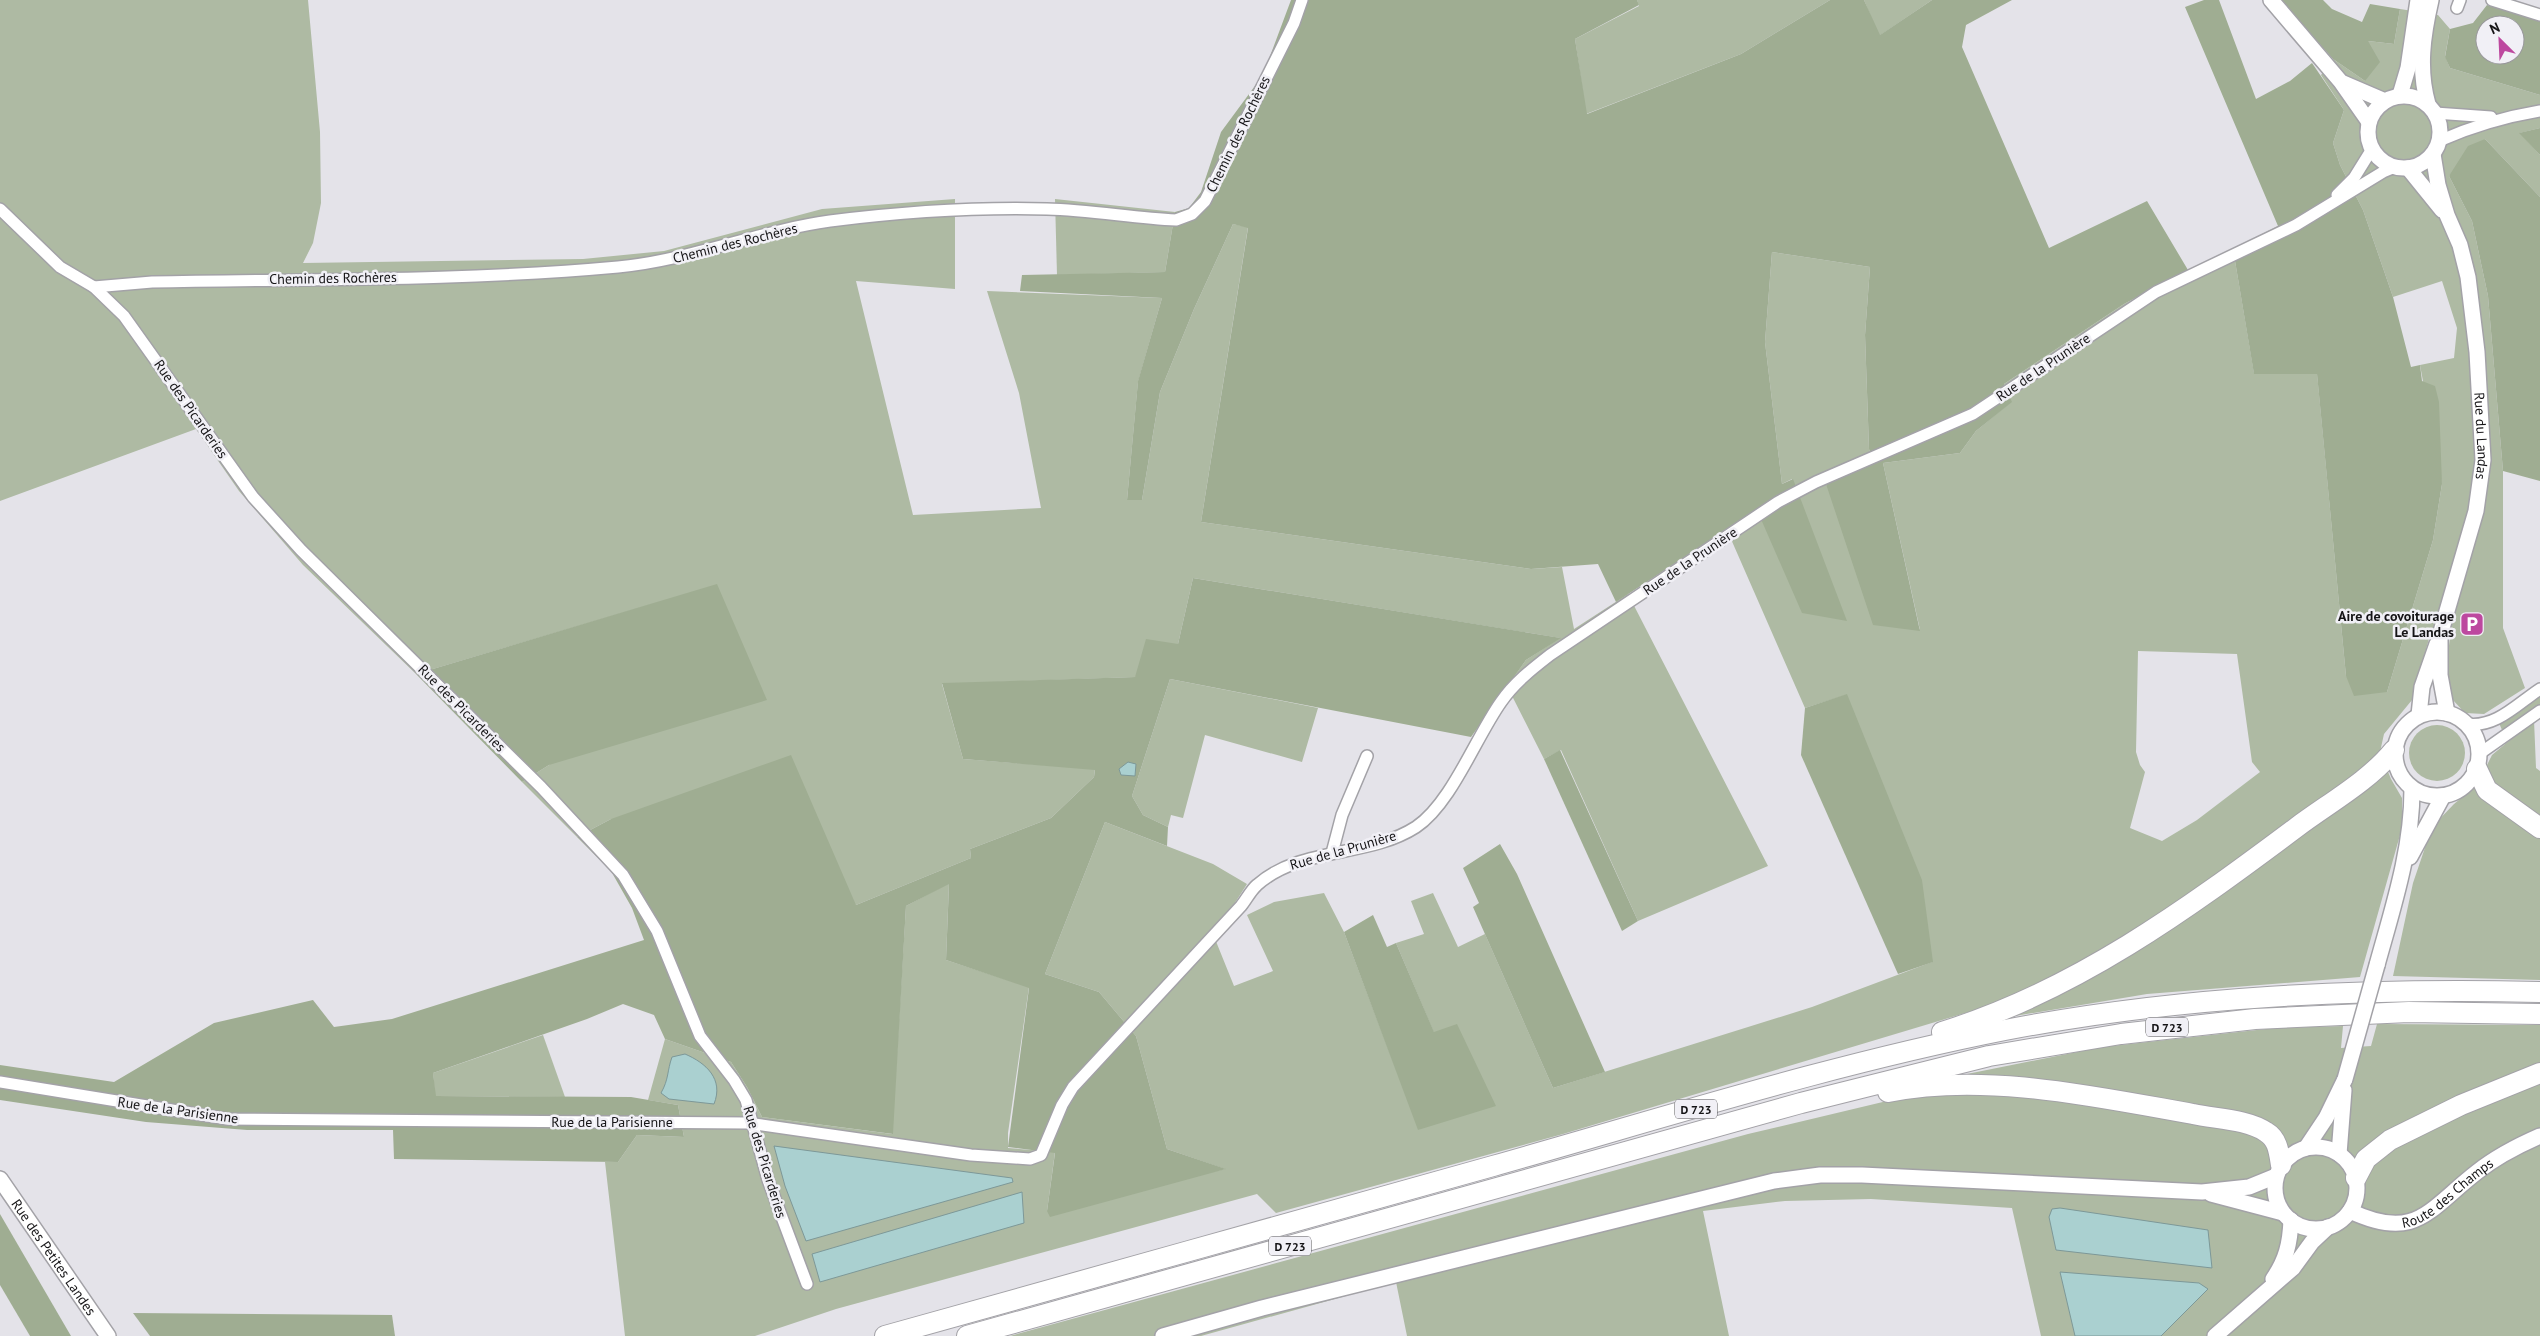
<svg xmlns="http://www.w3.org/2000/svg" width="2540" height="1336" font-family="'PT Sans',sans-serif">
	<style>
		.green { fill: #aebaa3; fill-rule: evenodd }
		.forest { fill: #9fad92; fill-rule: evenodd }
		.water { fill: #aad0d0; stroke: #7d9898 }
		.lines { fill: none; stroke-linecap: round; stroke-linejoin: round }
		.street-casing { stroke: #a3a2a7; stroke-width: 14 }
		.secondary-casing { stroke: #a3a2a7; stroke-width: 18 }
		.highway-casing { stroke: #a3a2a7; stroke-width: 22 }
		.street { stroke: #fff; stroke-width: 11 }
		.secondary { stroke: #fff; stroke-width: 15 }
		.highway { stroke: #fff; stroke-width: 20 }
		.secondary-bridge-casing { stroke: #a3a2a7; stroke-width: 18; stroke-linecap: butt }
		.secondary-bridge { stroke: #fff; stroke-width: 15 }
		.labels { text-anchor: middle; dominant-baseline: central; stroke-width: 5; stroke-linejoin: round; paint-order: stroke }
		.shield { fill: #f1f0f6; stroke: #575659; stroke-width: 1 }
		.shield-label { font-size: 12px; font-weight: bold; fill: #151416 }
		.street-label { font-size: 14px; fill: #151416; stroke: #f1f0f6 }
		.poi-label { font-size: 14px; font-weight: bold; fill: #151416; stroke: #f1f0f6; text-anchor: end }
	</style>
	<rect width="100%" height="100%" fill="#e4e3e9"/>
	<!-- green -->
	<g class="green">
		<path d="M0,0H308L320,132L321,203L313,243L303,263L583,259L664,251L822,209L955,199V289L856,281L913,515L1041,508L1019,393L987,291L1162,298L1138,382L1127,500H1142L1160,392L1194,309L1233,224L1248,227L1201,522L1531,569L1562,567L1574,629L1628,594L1768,866L1638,921L1561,750L1544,759L1507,686L1526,660L1560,638L1193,578L1178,644L1135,677L942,684L963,759L1095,769L1094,777L1051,818L970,849L971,858L856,905L611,819L577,837L522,782L549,765L717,585L416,674L303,565L239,491L196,429L0,501Z"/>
		<path d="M1637,0H1830L1741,54L1586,114L1575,39L1639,6Z"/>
		<path d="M1864,0H1932L1879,36Z"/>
		<path d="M2400,9L2438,15L2450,29L2445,56L2450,68L2540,95V128L2520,133L2540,155V197L2485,139L2449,176L2472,221L2488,296L2503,471V628L2525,688L2484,714L2465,713L2452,699L2447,662L2450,637L2430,635L2412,700L2384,734L2380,752L2391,779L2402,798V828L2360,977L2147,994L1997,1019L1972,1011L1563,1134L1276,1213L1257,1194L836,1309L755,1336H625L605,1162H618L637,1135L684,1137L678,1105L648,1100L665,1039L731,1062L747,1087L762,1117L892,1134L906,906L949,883L946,960L1029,987L1008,1133V1148L1055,1152L1047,1211L1225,1169L1167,1149L1136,1036L1099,992L1045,974L1105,822L1213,864L1247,884L1231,909L1211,929L1234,986L1273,971L1247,915L1274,902L1324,893L1344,932L1419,1130L1434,1033L1396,943L1424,934L1411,901L1433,893L1458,947L1485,934L1553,1088L1812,1007L1932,962L1846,695L1805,708L1727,530L1757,510L1798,497L1792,479L1782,484L1765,342L1772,252L1870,267L1865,335L1869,449L1873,463L1826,484L1920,630L1883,463L1960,453L1976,431L2011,402L2004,384L2124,304L2233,249L2254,373H2317L2346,676L2387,692L2433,540L2442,484L2420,365L2454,358L2457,328L2442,281L2393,297L2363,210L2340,165L2333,143L2344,110L2321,75L2333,59L2365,81L2368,41L2394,44ZM2138,651L2237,654L2252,762L2260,772L2197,820L2162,841L2130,828L2145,772L2140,765L2136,752Z"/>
		<path d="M1055,199L1175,212L1165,272L1057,275Z"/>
		<path d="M1170,679L1318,708L1302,762L1205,735L1183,818L1171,815L1168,827L1143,815L1132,796Z"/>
		<path d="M2540,693V705L2502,730L2499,723Z"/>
		<path d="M2534,720L2536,768L2540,771V980L2393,976L2413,883L2432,827L2454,804L2477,785L2492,755Z"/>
		<circle cx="2437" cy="753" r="28"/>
		<path d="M2377,1024L2540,1025V1336H2041L2012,1208L1871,1199L1785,1201L1703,1211L1729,1336H1407L1396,1282L1201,1336H1010L1748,1134L1887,1101L1959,1093L1962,1075L2102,1047L2275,1028L2343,1026L2341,1048L2371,1046Z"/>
		<path d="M543,1035L565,1097L435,1096L433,1073Z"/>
	</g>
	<!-- forest -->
	<g class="forest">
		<path d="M1291,0H1637L1639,5L1575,39L1587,114L1741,54L1830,0H1864L1880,35L1932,0H2012L1966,25L1962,47L2049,248L2147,201L2188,270L2124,304L2004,384L2012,402L1976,431L1960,453L1883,463L1920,631L1873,625L1826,484L1873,463L1869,449L1865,335L1870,267L1772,252L1765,342L1782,484L1793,479L1847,621L1802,613L1757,510L1616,602L1598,564L1531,569L1201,522L1248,228L1233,224L1194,309L1160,392L1142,500H1127L1138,381L1162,298L1020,291L1022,275L1165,272L1175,212L1189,208L1201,192L1221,132L1263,75Z"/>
		<path d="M2204,0H2219L2256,99L2290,81L2312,63L2344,110L2333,143L2340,165L2363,210L2393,297L2411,367L2420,365L2422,381L2435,386L2439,402L2442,484L2433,540L2387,692L2354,696L2346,676L2317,374H2254L2233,249L2278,226L2185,7Z"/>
		<path d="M2280,0H2323L2332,9L2362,22L2370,4L2400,9L2394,44L2368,41L2380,62L2365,81L2333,59Z"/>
		<path d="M2487,5L2540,21V95L2450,68L2445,57L2450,29L2473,23ZM2485,25H2515V55H2485Z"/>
		<path d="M2540,128V155L2519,133Z"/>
		<path d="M2485,139L2540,197V481L2503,471L2488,296L2472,221L2449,176L2468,146Z"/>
		<path d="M1193,578L1561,638L1526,660L1471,737L1170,679L1132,796L1143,815L1168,827L1167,846L1105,822L1045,974L1099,992L1136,1036L1167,1149L1226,1169L1050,1217L1047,1211L1055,1153L1008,1147L1029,988L946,960L949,884L906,906L893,1134L762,1117L747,1087L731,1062L665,1039L654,1015L623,1004L587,1019L433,1073L436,1096L631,1097L678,1105L684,1137L637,1135L618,1162L394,1159L393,1130H247L146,1122L0,1100V1065L114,1082L214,1023L313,1000L334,1027L392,1019L644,940L632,908L611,871L577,837L611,819L791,755L856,905L971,858L970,849L1051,818L1094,777L1095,770L963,759L942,683L1135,677L1146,639L1178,644Z"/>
		<path d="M717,584L767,700L549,765L522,782L416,674Z"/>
		<path d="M1847,694L1922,880L1933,962L1898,974L1801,755L1805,708Z"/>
		<path d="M1560,750L1638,921L1622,931L1544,759Z"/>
		<path d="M1500,844L1517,874L1605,1072L1553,1088L1473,907L1479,903L1463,868Z"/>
		<path d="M1373,915L1387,947L1396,943L1434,1032L1457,1024L1496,1106L1418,1130L1344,932Z"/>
		<path d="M0,1214L71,1336H30L0,1285Z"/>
		<path d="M133,1313L392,1315L395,1336H150Z"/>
	</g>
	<!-- water -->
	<g class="water">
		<path d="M1128,762L1136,764L1135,776L1121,775L1119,769Z"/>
		<path d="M685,1054C706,1063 724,1079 714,1104L669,1099L661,1093C669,1079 667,1071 672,1057Z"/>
		<path d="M774,1146L1012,1178L1013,1182L806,1241L785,1186Z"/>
		<path d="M1022,1192L1024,1223L820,1282L812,1254Z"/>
		<path d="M2060,1208L2208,1230L2212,1268L2056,1250L2049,1217L2052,1209Z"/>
		<path d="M2060,1272L2199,1283L2208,1289L2161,1336H2075Z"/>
	</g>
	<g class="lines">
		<!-- street casing -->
		<g class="street-casing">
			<g id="street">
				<path d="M2492,0L2540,15"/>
				<path d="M2457,8L2460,0"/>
				<path d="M2435,113L2491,117"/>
				<path d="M2439,141C2473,126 2504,117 2540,111"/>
				<path d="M2337,195L2354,178L2372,149"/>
				<path d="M0,209L60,267L94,287L124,316L253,497L301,550L541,787L623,875L657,931L700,1036L734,1080L746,1100L768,1180L807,1284"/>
				<path d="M94,287L152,282C307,279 464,281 618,267C691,260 758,231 830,221C902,212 975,207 1047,209C1091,210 1133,218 1176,220L1192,214L1205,201L1294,23L1302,0"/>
				<path d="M2467,724C2496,728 2517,704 2540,689"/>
				<path d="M2479,754L2540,711"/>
				<path d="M1332,853L1342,815L1367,756"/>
				<path d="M0,1082L227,1119L748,1123L971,1155L1030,1159L1041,1155L1062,1105L1073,1087L1241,906C1246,900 1251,890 1257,885C1301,846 1368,858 1416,827C1451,804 1476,737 1501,702C1514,683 1532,669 1550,655L1778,502L1816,482L1973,414L2156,292L2296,225L2383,172L2395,167"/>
			</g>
		</g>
		<!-- secondary casing -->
		<g class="secondary-casing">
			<g id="secondary">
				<path d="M2271,0L2341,82L2369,122"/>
				<path d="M2343,83L2385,101"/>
				<path d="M2400,95L2408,68L2418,0"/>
				<circle cx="2404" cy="132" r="36"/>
				<path d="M2428,104C2418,69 2423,35 2431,0"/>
				<path id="s1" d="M2433,154L2438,185L2447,215L2460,245L2468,277L2477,352L2483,460L2476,511L2440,635V675L2447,713"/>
				<path d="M2408,168L2442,210"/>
				<circle cx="2437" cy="754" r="42"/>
				<path d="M2419,715L2422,687L2437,644"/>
				<path d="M2410,857L2443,796"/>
				<path d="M2377,965C2393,907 2412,850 2412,789"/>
				<circle cx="2316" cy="1188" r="41"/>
				<path d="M2306,1148L2326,1118L2345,1079"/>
				<path d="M2339,1154L2344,1090"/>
				<path id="s2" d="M0,1179L108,1336"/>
				<path d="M2211,1194L2283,1213"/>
				<path id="s3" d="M2350,1211C2416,1242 2428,1210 2477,1172C2496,1157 2517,1146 2540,1136"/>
				<path d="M2273,1279C2286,1260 2290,1244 2291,1220"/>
				<path d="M1163,1336L1262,1308L1774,1181L1820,1175H1862L2202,1192L2249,1187L2276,1176"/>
				<path d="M2215,1336L2293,1268L2312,1242L2328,1227"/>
			</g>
		</g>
		<!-- highway casing -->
		<g class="highway-casing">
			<g id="highway">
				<path d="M2477,769L2487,790L2540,828"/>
				<path d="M1942,1032C2075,991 2186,910 2297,827C2329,803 2369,781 2394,750"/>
				<path d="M1888,1092C1984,1072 2097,1097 2193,1114C2215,1119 2247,1119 2266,1132C2278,1139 2279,1153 2281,1165"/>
				<path d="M2356,1178L2366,1159L2390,1140L2461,1105L2540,1073"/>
				<path d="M885,1336C1088,1279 1290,1223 1493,1166C1663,1118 1832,1064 2005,1030C2182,996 2360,988 2540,992"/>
				<path d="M967,1336L1801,1103L1989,1056L2121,1034L2255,1019L2409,1012L2540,1014"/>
			</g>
		</g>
		<!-- street -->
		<use href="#street" class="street"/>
		<!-- secondary -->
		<use href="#secondary" class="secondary"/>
		<!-- highway -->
		<use href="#highway" class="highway"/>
		<!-- secondary-bridge casing -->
		<g class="secondary-bridge-casing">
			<path id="secondary-bridge" d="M2345,1079L2377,965"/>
		</g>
		<!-- secondary-bridge -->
		<use href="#secondary-bridge" class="secondary-bridge"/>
	</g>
	<!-- icons -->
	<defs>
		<g id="parking-square" transform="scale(1.25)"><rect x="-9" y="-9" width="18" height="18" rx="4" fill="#bd489f" stroke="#f1f0f6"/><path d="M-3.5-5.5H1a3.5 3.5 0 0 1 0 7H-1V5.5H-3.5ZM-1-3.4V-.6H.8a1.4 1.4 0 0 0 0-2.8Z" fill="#fff"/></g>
	</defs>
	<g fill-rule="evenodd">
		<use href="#parking-square" x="2472" y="624"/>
	</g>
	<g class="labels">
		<!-- shield labels -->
		<g class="shield">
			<rect x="2146" y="1017.5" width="42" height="19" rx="4"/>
			<rect x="1675" y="1099.5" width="42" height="19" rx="4"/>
			<rect x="1269" y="1236.5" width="42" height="19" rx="4"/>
		</g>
		<g class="shield-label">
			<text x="2167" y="1027">D 723</text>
			<text x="1696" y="1109">D 723</text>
			<text x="1290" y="1246">D 723</text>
		</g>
		<!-- street labels -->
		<g class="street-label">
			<text transform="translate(1238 134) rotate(-64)">Chemin des Rochères</text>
			<text transform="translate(735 243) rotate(-14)">Chemin des Rochères</text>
			<text transform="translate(333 278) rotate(-1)">Chemin des Rochères</text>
			<text transform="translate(2043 367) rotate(-34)">Rue de la Prunière</text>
			<text transform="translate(191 409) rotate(55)">Rue des Picarderies</text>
			<text stroke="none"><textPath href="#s1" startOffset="288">Rue du Landas</textPath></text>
			<text transform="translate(1690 561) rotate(-34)">Rue de la Prunière</text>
			<text transform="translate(462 708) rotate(45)">Rue des Picarderies</text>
			<text transform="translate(1343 850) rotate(-16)">Rue de la Prunière</text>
			<text transform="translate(178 1110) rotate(8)">Rue de la Parisienne</text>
			<text x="612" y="1122">Rue de la Parisienne</text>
			<text transform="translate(765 1162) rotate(73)">Rue des Picarderies</text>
			<text stroke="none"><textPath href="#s3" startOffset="109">Route des Champs</textPath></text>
			<text stroke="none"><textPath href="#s2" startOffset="95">Rue des Petites Landes</textPath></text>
		</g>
		<!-- poi labels -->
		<g class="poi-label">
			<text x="2454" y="616">Aire de covoiturage<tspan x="2454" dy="16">Le Landas</tspan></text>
		</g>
	</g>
	<!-- north arrow -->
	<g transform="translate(2500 40) rotate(336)"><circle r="24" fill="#f1f0f6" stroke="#99989c"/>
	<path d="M0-4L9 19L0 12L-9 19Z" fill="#bd489f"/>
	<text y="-8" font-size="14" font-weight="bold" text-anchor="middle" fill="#151416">N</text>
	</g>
</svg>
